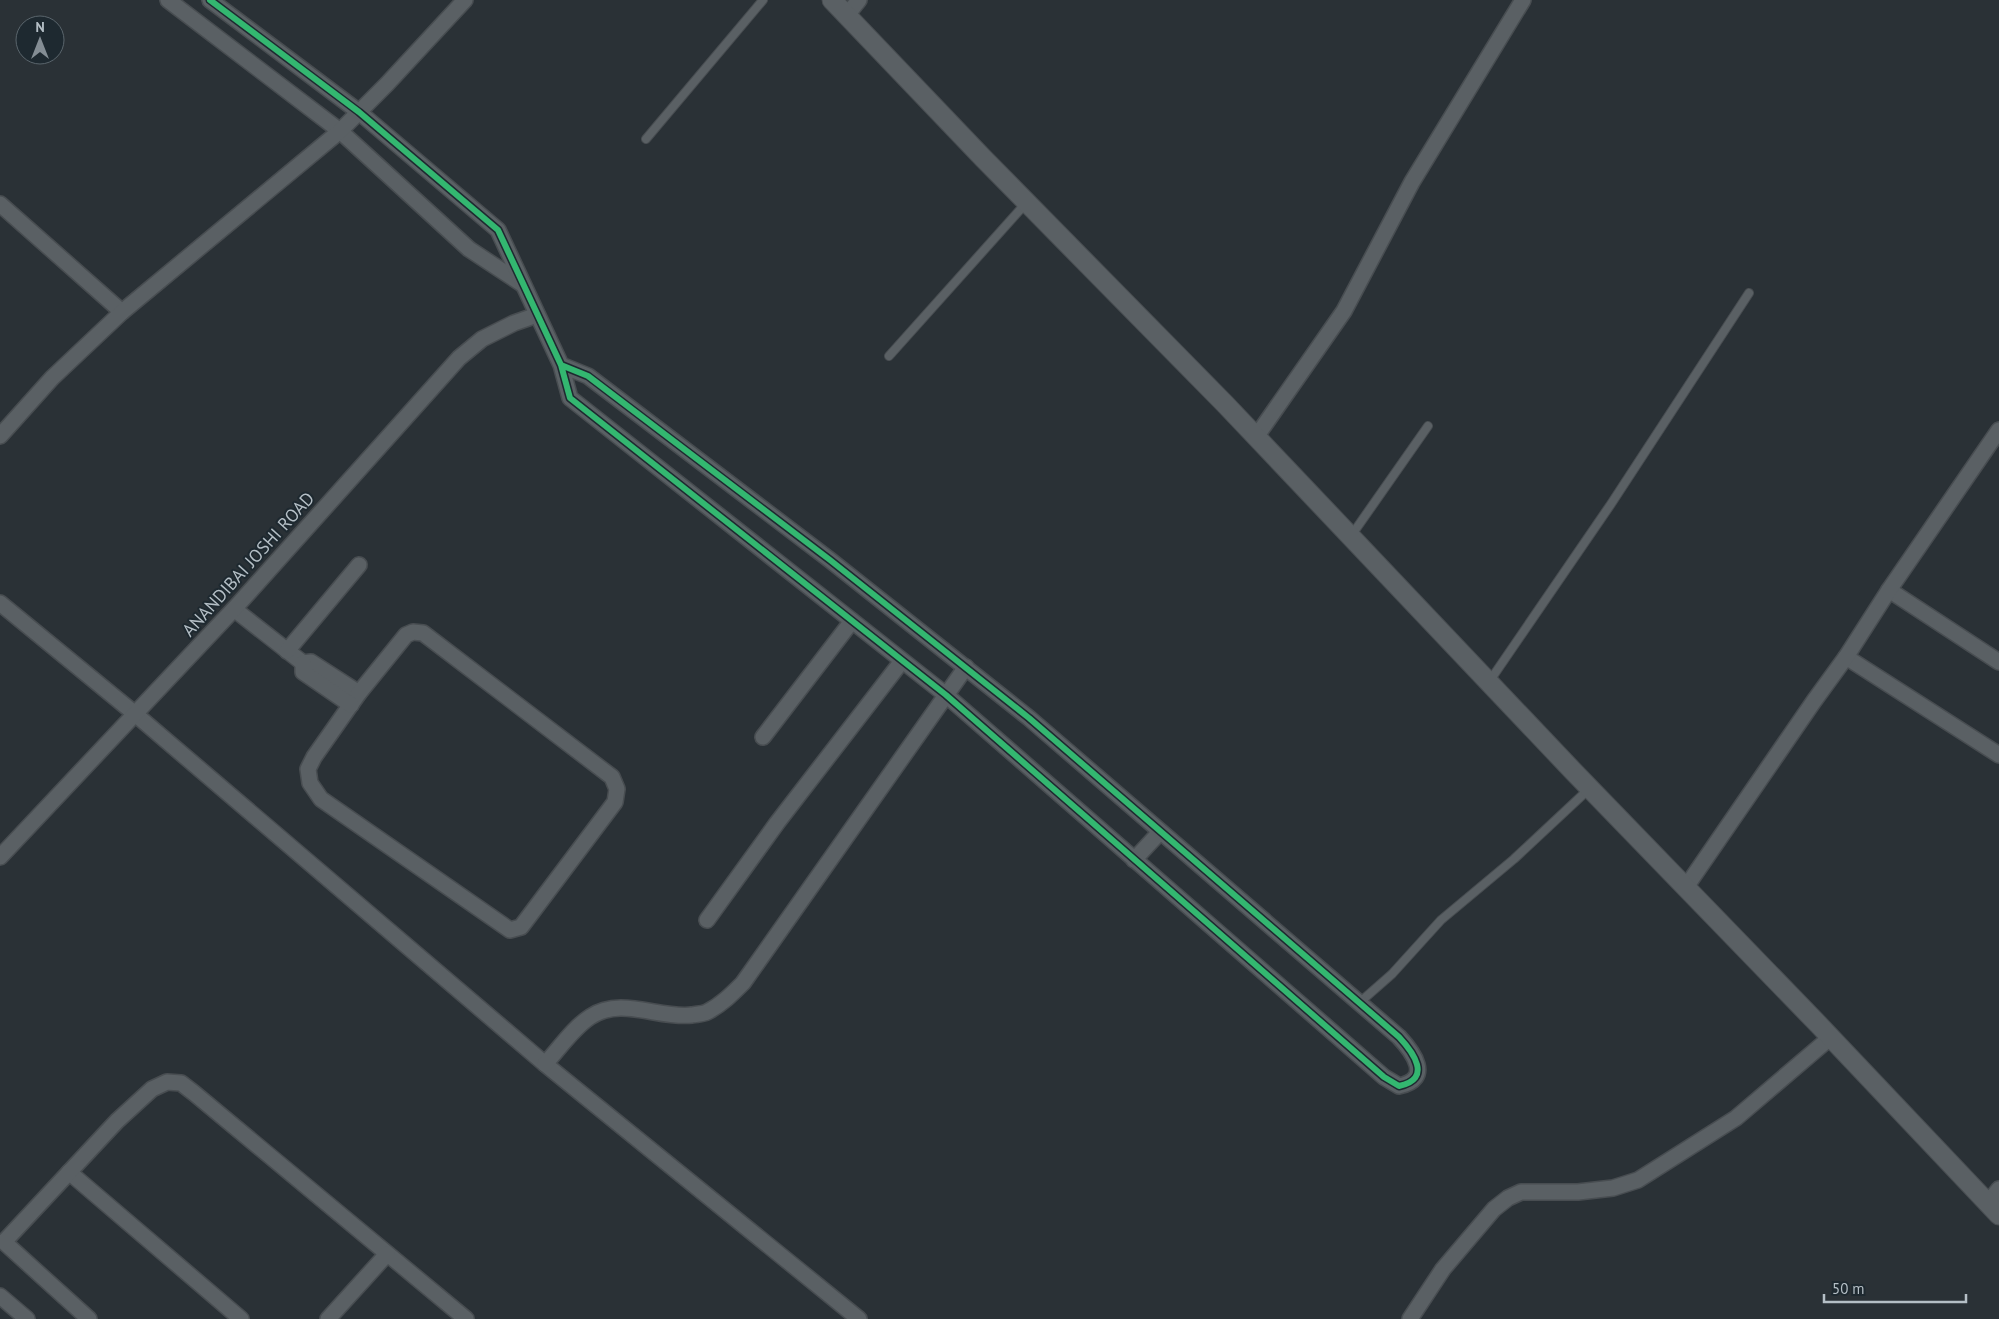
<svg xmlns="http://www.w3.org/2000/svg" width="1999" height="1319" font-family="'PT Sans',sans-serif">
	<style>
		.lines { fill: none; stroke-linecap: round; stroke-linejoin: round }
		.service-casing { stroke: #484d51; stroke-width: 10 }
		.minor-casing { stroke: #484d51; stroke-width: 18 }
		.tertiary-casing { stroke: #484d51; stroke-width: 21 }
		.service { stroke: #5a6064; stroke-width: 8 }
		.minor { stroke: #5a6064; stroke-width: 15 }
		.tertiary { stroke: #5a6064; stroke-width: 19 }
		.cycleway-casing { stroke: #1e2930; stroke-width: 9 }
		.cycleway { stroke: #33b770; stroke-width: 6 }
		.labels { text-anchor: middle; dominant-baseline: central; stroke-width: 4; stroke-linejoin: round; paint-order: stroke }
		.street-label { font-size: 18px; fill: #b5bfc6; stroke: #1e2930 }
	</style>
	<rect width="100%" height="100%" fill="#2a3136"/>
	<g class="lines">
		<!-- service casing -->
		<g class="service-casing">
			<g id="service">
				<path d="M646,139L763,0"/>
				<path d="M889,356L1027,202"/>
				<path d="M1351,536L1428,426"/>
				<path d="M1489,682L1611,504L1749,293"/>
				<path d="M1359,1003L1392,974L1441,920L1514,859L1590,788"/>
			</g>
		</g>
		<!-- minor casing -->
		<g class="minor-casing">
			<g id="minor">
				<path d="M168,0L340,131L469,249L522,284"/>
				<path d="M210,0L359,112L498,230L561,365L570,398L946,695L1384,1077L1399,1086C1433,1079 1413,1052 1399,1037L1029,718L830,560L588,376L561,365"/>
				<path d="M847,15L859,0"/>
				<path d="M0,204L122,312"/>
				<path d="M0,436L52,378L122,312L340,131L387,84L465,0"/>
				<path d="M1256,437L1344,311L1412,182L1523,0"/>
				<path d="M1889,590L1999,662"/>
				<path d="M0,603L134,713L545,1064L859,1319"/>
				<path d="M234,609L303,663L311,662L359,693"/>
				<path d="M413,632L423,633L612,777L617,789L615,802L521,927L510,930L321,799L310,783L308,769L314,757L359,693L406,635Z"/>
				<path d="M287,651L359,565"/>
				<path d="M1846,657L1999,755"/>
				<path d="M303,663V672L351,705"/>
				<path d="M763,737L852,621"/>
				<path d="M0,857L234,609L459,358L482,339L514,323L537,315"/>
				<path d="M1134,860L1160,832"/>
				<path d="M1686,887L1814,701L1846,657L1889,590L1999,430"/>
				<path d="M707,920L777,823L902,661"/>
				<path d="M545,1064C559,1049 573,1028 590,1017C621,996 659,1019 692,1015C697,1014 703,1014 707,1012C721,1005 732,994 743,983L966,667"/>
				<path d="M69,1172L241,1319"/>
				<path d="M1988,1203L1999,1189"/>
				<path d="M0,1296L27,1319"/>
				<path d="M89,1319L4,1242L117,1121L152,1089L167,1082L181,1083L194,1093L466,1319"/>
				<path d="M328,1319L387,1254"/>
				<path d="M1410,1319L1443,1269L1494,1209L1508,1198L1521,1192H1578L1613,1188L1638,1180L1736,1118L1831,1037"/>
			</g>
		</g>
		<!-- tertiary casing -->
		<g class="tertiary-casing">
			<path id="tertiary" d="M832,0L983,158L1225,404L1573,771L1819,1025L1999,1215"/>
		</g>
		<!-- service -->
		<use href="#service" class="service"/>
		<!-- minor -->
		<use href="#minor" class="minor"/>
		<!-- tertiary -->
		<use href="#tertiary" class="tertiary"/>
		<!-- cycleway casing -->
		<g class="cycleway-casing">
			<path id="cycleway" d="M210,0L359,112L498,230L561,365L570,398L946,695L1384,1077L1399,1086C1433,1079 1413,1052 1399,1037L1029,718L830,560L588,376L561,365"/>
		</g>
		<!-- cycleway -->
		<use href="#cycleway" class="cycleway"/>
	</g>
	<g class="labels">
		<!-- street labels -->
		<g class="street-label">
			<text transform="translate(248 564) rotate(-48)">ANANDIBAI JOSHI ROAD</text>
		</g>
	</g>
	<!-- north arrow -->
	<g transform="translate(40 40)"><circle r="24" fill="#1e2930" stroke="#5a656c"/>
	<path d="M0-4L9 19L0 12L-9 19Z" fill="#848d94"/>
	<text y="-8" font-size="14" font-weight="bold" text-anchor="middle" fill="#b5bfc6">N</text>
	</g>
	<!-- scale -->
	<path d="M1824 1294v8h142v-8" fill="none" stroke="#b5bfc6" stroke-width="2.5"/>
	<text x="1832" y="1294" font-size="15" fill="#b5bfc6" stroke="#1e2930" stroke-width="4" paint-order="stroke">50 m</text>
</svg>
